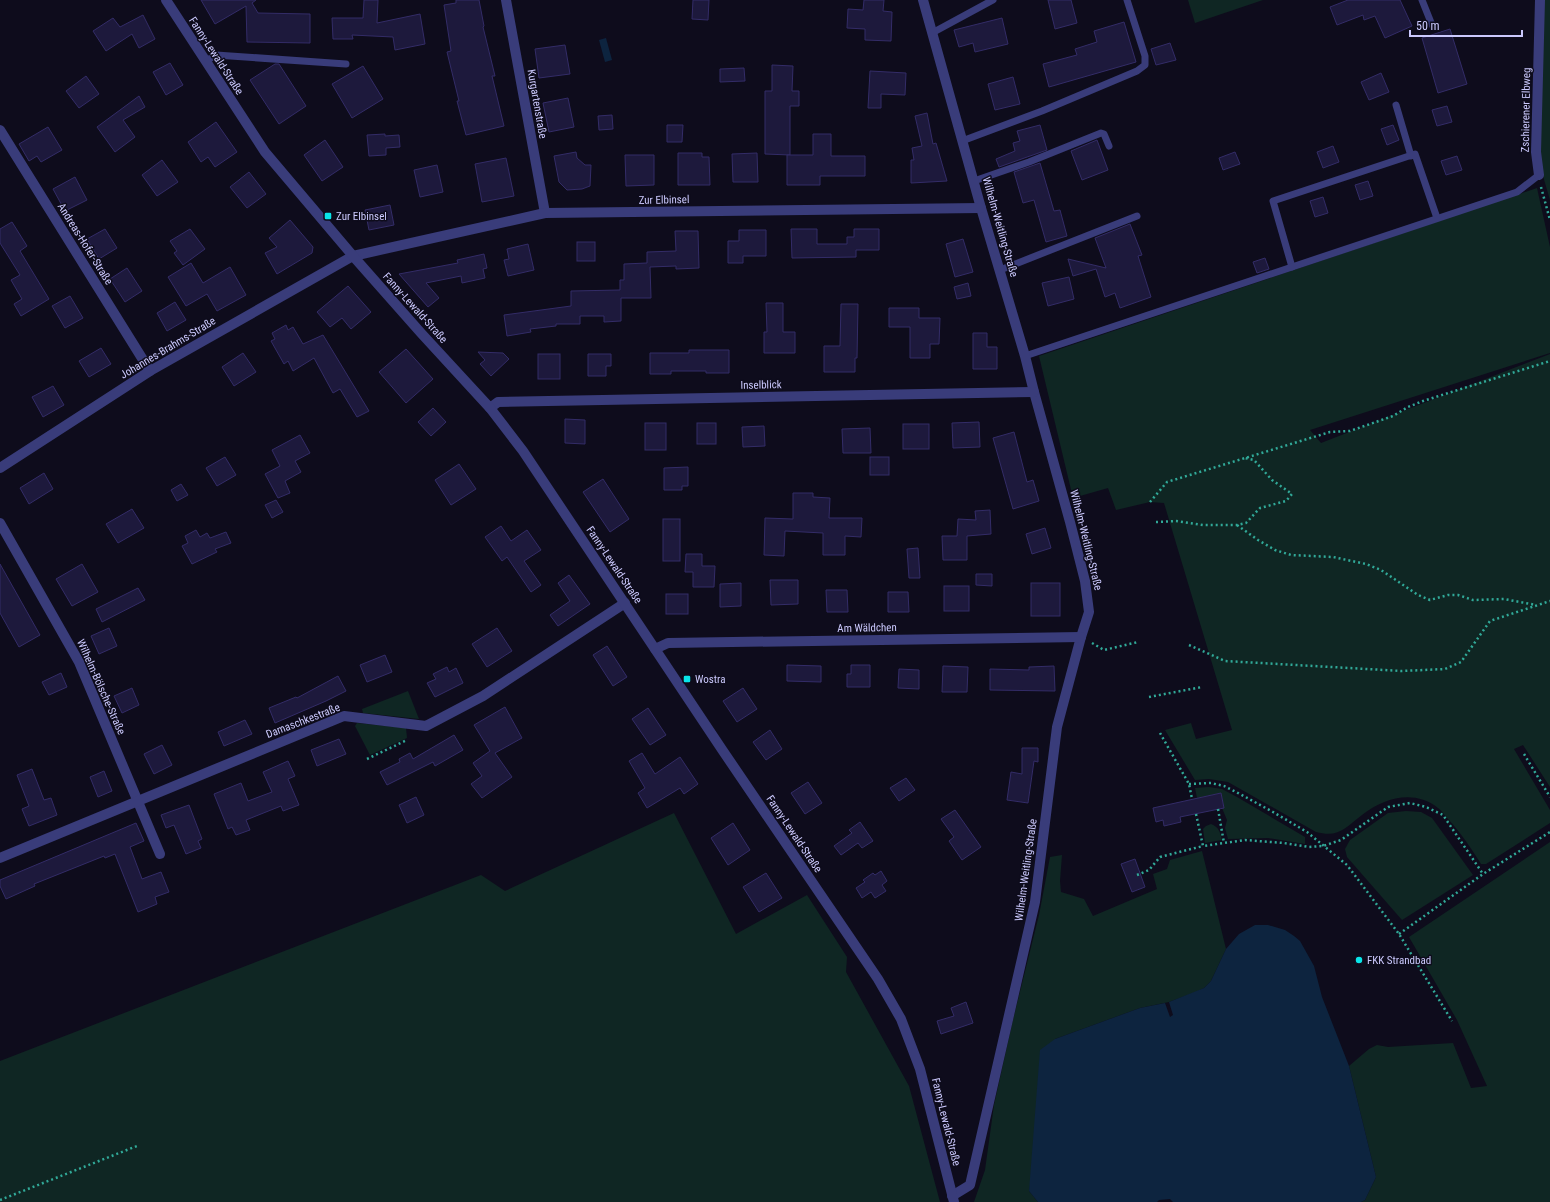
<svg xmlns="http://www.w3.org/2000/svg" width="1550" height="1202" font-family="'Roboto Condensed',sans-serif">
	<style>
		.green { fill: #0f2623 }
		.water { fill: #0d243f }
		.building { fill: #1d193c; stroke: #332c67 }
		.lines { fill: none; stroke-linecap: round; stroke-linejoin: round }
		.path { stroke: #31a998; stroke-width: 2.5; stroke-dasharray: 2 3; stroke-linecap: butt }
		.service { stroke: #393c7a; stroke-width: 7 }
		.minor { stroke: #393c7a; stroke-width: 10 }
		.tertiary { stroke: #393c7a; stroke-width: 10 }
		.poi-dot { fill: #09e5e9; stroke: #0e0c1c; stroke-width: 1.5 }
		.labels { text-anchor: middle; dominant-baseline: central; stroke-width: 3; stroke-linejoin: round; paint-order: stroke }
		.street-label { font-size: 11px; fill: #cbc9fd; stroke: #0e0c1c }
		.poi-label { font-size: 11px; fill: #cbc9fd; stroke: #0e0c1c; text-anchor: start }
	</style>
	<rect width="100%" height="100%" fill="#0e0c1c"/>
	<!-- green -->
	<g class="green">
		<path d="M1188,0H1263L1195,23Z"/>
		<path d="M1542,0H1550V200L1536,152Z"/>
		<path d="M1537,188L1550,247V353L1310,430L1321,443L1550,354V787L1523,745L1514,749L1550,810V823L1486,864H1481C1471,848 1461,833 1448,819C1445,816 1442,811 1438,808C1414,789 1384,798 1362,815C1345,828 1339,838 1316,832L1228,782L1209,779L1195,780L1165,730L1191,723L1196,739L1232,730L1164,503L1150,502L1116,510L1108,488L1073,498L1039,356Z"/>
		<path d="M408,691L419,719L363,713L362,709Z"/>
		<path d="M357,723L406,728L407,738L370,755L355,726Z"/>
		<path d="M1209,787L1222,789L1237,797L1305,837V844L1268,838L1228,839L1225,828L1227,820L1222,808L1224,807L1221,793L1197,798L1195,788Z"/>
		<path d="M1406,811L1421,812L1432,818L1473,875L1402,920L1347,857L1345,849L1350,840L1388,813Z"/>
		<path d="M674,813L736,934L807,895L847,957L846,972L909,1086L940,1202H0V1061L481,875L505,891Z"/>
		<path d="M1211,824C1219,827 1220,832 1222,840L1205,843L1203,829L1206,826Z"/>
		<path d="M1550,842V1202H1361L1365,1200L1376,1177L1349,1066L1369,1049L1377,1045L1388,1047L1453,1043L1471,1088L1487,1086L1457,1020L1409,937Z"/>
		<path d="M1202,851L1226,949L1211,981L1204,988L1196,992L1169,1002L1140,1008L1055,1039L1029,1191L1038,1202H974L985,1170L994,1105L1012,1024L1039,915L1050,857L1062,855L1060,881L1061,892L1084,899L1093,916L1157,889L1153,874L1167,869L1170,860Z"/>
	</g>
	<!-- water -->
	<g class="water">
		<path d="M606,38L612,60L605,62L599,40Z"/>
		<path d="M1255,925H1268L1285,930L1294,936L1300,941L1314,966L1322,997L1349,1066L1376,1177L1365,1200L1361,1202H1173L1170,1199L1159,1200L1157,1202H1038L1029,1191L1040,1050L1055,1039L1140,1008L1165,1003L1170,1017L1173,1015L1169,1002L1204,988L1211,981L1226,949L1239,934Z"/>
	</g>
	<!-- building -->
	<g class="building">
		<path d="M201,0H256L252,3L258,13L310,14V43L247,42L246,6L215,24Z"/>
		<path d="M364,0H378L377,23L420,14L425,44L395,50L393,37L352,35L353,39H333L332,18H363Z"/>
		<path d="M456,0H479L484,26L483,27L495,76H492L504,126L466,135L457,101H459L447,52L451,51L444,5L456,3Z"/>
		<path d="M693,0H709L708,20L692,19Z"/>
		<path d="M864,0H884L883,11L892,12L891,41L865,40V29L847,28L848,9L863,10Z"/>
		<path d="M1048,0H1071L1077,23L1055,29Z"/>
		<path d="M1348,0H1400L1412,26L1385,38L1375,16L1364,20L1363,15L1337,25L1330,7Z"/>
		<path d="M143,15L155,39L139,48L132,34L106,51L93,31L113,18L120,27Z"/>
		<path d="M1002,18L1008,44L975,52L973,43L959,47L954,30Z"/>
		<path d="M1124,22L1136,62L1049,87L1043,64L1077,55L1075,49L1097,42L1094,31Z"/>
		<path d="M1450,29L1467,84L1438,93L1422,38Z"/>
		<path d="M1170,43L1176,60L1156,65L1151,49Z"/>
		<path d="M565,45L570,74L539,78L535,49Z"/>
		<path d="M170,63L183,85L166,95L153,72Z"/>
		<path d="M275,64H279L306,106L279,124L250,80Z"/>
		<path d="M772,65L793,66L792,91H799V106H790V155L765,154V91H772Z"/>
		<path d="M363,66L383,99L352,118L332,84Z"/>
		<path d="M744,68L745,81L720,82V69Z"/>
		<path d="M870,71L906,73L905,95L881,94V108H868Z"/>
		<path d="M1381,73L1389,92L1369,100L1361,82Z"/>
		<path d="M86,76L99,94L79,108L66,91Z"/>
		<path d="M1013,77L1020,104L995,110L988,84Z"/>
		<path d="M139,96L145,107L123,120L135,137L115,152L97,127Z"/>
		<path d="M568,98L574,127L549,132L543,103Z"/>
		<path d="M1447,106L1452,122L1437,126L1432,110Z"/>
		<path d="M927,113L933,144L936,143L947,181L911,183V160H914L912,148L922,146L915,116Z"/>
		<path d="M612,115L613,129L599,130L598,116Z"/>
		<path d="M216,122L237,152L215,167L208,157L201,162L188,142Z"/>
		<path d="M667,125H683L682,142H667Z"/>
		<path d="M1040,125L1047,150L999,167L996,159L1015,151L1013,143L1020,141L1017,131Z"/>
		<path d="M1393,125L1399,140L1387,145L1381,129Z"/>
		<path d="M48,127L62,150L41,162L37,156L29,161L19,144Z"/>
		<path d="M385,134V136L399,135L400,147L386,148V155L369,156L367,135Z"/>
		<path d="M813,134H831V156H865V176H820V185H787V155H813Z"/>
		<path d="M325,140L343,167L322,181L304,155Z"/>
		<path d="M1097,140L1108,170L1082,180L1071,151Z"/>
		<path d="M1333,146L1339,162L1323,168L1317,152Z"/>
		<path d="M576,152L577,158L585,165H591L590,186L582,189L567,190L559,182L554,156Z"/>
		<path d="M1235,152L1240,164L1223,170L1219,158Z"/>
		<path d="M678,153H702V157H709L710,185H678Z"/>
		<path d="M757,153L758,182H733L732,154Z"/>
		<path d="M625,155H654V185L626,186Z"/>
		<path d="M1457,156L1462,170L1446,175L1441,161Z"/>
		<path d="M506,158L514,196L482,202L475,164Z"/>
		<path d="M162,160L178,182L157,196L142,175Z"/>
		<path d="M1040,163L1054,211L1060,210L1067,236L1046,242L1034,200L1023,203L1014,172Z"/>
		<path d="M437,165L443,192L420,197L414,170Z"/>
		<path d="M249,172L266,194L247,208L230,187Z"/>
		<path d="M75,177L87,200L65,211L53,189Z"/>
		<path d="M1368,181L1373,196L1360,200L1355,185Z"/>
		<path d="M1323,197L1328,213L1315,217L1310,201Z"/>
		<path d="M390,205L394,225L369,230L365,210Z"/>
		<path d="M290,220L313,247L312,253L277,274L265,253L277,247L269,238Z"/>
		<path d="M12,222L27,246L20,251L49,299L21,316L14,304L22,299L11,280L20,275L0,243V229Z"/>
		<path d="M1130,224L1142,255L1138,256L1151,297L1120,308L1115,293L1105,297L1096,269L1073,276L1068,259L1106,268L1095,238Z"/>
		<path d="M105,229L117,248L99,259L87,239Z"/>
		<path d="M190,229L205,249L183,265L174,253L177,251L170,241Z"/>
		<path d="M791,229H817V244H847V237H854V229H879V250H856V257L792,258Z"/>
		<path d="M739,230H766V256H743V263H728V241H739Z"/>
		<path d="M675,231H698L699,268L676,269V266L650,267L651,298H621V321L604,322V316H580V324H556V326L530,329L531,332L507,336L504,315L571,306V291L620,290V280H624V264L647,263V252L676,251Z"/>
		<path d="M963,239L973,272L955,277L946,244Z"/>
		<rect x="577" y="242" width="18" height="19"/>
		<path d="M528,244L534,270L508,276L504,260L509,259L507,249Z"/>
		<path d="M484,254L487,268L483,269L485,278L462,283L461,276L426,283L439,298L428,307L399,274L458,263L457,260Z"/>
		<path d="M1265,258L1269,269L1257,273L1253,262Z"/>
		<path d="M191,263L203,283L230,267L246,295L217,311L207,294L186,306L168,277Z"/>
		<path d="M127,268L142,291L125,302L110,279Z"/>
		<path d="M1069,277L1074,299L1048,306L1042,283Z"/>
		<path d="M968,283L971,296L957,299L954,287Z"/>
		<path d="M348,286L371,312L351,329L342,318L330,327L317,312Z"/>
		<path d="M70,296L83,318L65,328L52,306Z"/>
		<path d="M175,302L186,320L167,331L157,313Z"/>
		<path d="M766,303H783V332H795V353H764V332H767Z"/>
		<path d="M841,304H858L857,358H855V372H824V346H840Z"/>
		<path d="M889,308H919V318H940L939,344H930V358H910V327H889Z"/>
		<path d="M286,325L288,330L293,327L303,344L323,335L369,411L357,417L340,389L333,393L314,358L293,371L288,361L284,364L271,341L275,339L272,333Z"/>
		<path d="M973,333H987V347H997V369H973Z"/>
		<path d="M101,348L111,364L89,377L79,361Z"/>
		<path d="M406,349L433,379L406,403L379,372Z"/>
		<path d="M689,350H729V373H706V371H671V374H650V353H689Z"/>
		<path d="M478,352L503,353L509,359L491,376L480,364L485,360Z"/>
		<path d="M243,353L256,372L234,386L222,367Z"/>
		<rect x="538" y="354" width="22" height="25"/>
		<path d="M588,354H611V366H606V376H588Z"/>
		<path d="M53,386L64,405L43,417L32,397Z"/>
		<path d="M433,408L446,422L431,436L418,422Z"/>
		<path d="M565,419L585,420V444L565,443Z"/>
		<path d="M979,422L980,447L953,448L952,423Z"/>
		<rect x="645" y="423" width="21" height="27"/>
		<rect x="697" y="423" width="19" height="21"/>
		<rect x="903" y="424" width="26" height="25"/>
		<path d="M764,426L765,446L743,447L742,427Z"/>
		<path d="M870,428L871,453H843L842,429Z"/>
		<path d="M1014,432L1027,482L1033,480L1039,501L1013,509L993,438Z"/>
		<path d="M300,435L310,453L295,461L301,472L285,481L290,493L278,498L265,474L280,466L272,450Z"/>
		<path d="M225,457L236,475L217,486L206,468Z"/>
		<rect x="870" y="457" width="19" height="18"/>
		<path d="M459,464L476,489L451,505L435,480Z"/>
		<path d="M688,467V486H682V490H664V468Z"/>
		<path d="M44,473L53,489L29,504L20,488Z"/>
		<path d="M603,479L629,519L610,532L583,492Z"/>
		<path d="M181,484L188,495L177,501L171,490Z"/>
		<path d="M793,493H813V497L830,498L829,518H862L861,537L845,536V555H823V533L785,531L784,556L764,555L765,518L793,519Z"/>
		<path d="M276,500L283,512L272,518L265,505Z"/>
		<path d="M132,509L144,528L118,543L106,524Z"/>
		<path d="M990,510L991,534L967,536V560H943L942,536H957L958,519L976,520L975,511Z"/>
		<rect x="663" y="519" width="17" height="42"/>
		<path d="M501,526L511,541L527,530L541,550L524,561L541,585L531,592L507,557L502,561L485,537Z"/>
		<path d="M1045,528L1051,548L1032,554L1026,534Z"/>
		<path d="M196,530L200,537L207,533L210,538L226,532L231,543L215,549L217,552L192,564L182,546L188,543L185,536Z"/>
		<path d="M918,548L920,578H909L907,549Z"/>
		<path d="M686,554H702V566H715L714,587H693V572H685Z"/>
		<path d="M0,564L40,635L19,647L0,613Z"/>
		<path d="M82,564L98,592L72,606L56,579Z"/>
		<path d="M976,574H992V586L976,585Z"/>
		<path d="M569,575L590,604L558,626L550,615L570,601L558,583Z"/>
		<path d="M770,580H798V604L771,605Z"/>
		<path d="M741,583V606L720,607V584Z"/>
		<rect x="1031" y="583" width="29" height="33"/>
		<rect x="944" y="586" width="25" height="25"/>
		<path d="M138,588L145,600L102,622L96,609Z"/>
		<path d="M826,590H847L848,612H827Z"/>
		<path d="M888,592H908L909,612H888Z"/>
		<rect x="666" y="594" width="22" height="20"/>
		<path d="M109,628L117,646L99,654L91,636Z"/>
		<path d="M497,628L512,651L487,667L472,644Z"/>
		<path d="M607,646L627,677L613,686L593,655Z"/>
		<path d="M385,655L392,672L367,682L360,665Z"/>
		<path d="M787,665L821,666V682L787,681Z"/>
		<path d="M851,665H870V687H847V674H851Z"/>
		<path d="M943,666L968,667L967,692H942Z"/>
		<path d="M1054,666L1055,691L990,690V669L1029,670V667Z"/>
		<path d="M447,667L449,672L456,668L463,683L435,697L427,683L436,679L433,674Z"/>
		<path d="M899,669L919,670V689L898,688Z"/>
		<path d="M61,673L67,687L49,695L42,682Z"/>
		<path d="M338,676L346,691L326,701L275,723L269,708L296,697L297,698Z"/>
		<path d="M132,688L139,705L122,713L114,696Z"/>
		<path d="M743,688L757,709L737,722L723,701Z"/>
		<path d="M505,707L522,738L495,753L512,777L482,798L471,784L482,776L473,763L490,751L474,725Z"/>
		<path d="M648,708L666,735L650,745L632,719Z"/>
		<path d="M245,720L252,734L224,746L218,732Z"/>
		<path d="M770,730L782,749L766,760L753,742Z"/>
		<path d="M454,735L463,750L435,766L433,762L387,785L380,772L400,762L399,759L410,753L413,759Z"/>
		<path d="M339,739L346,754L317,766L311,750Z"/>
		<path d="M162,745L172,765L154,774L144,754Z"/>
		<path d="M1022,748H1038V762L1034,761L1028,803L1007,800L1011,772L1022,774Z"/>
		<path d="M642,753L655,774L680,757L698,784L684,794L680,788L647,808L638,793L645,788L629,761Z"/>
		<path d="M288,761L295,776L288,779L299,805L283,811L281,806L246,820L250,830L236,835L232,827L228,829L214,794L241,783L248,801L272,792L263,772Z"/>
		<path d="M32,769L44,800L51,798L57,815L29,826L22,809L29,806L17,775Z"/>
		<path d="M104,771L112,791L98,797L90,777Z"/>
		<path d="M906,778L915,790L899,801L890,788Z"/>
		<path d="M808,782L822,803L805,814L791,793Z"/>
		<path d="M1221,793L1224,808L1180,817L1181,822L1164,826L1163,820L1156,822L1153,808Z"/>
		<path d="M416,797L424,815L407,823L399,805Z"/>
		<path d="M189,805L202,839L198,841L201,848L186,854L174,825L166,828L161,815Z"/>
		<path d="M955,810L981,847L962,860L949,841L954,837L941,819Z"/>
		<path d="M860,822L873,841L862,848L858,843L841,855L834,846L852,833L849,830Z"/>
		<path d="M136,823L144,841L130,847L142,879L161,872L169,892L155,897L157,904L138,912L115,854L105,858L104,856L34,884L35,886L6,899L0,886V880Z"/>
		<path d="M733,823L750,850L728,865L711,838Z"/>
		<path d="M1135,859L1145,887L1132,892L1121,864Z"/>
		<path d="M881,871L887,881L882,885L886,891L875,898L871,892L862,898L856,888L865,882L863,880L873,873L875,875Z"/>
		<path d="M766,873L782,898L759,912L743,887Z"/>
		<path d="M966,1002L973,1023L941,1034L937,1021L954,1016L951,1008Z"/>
	</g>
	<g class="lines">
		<!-- path -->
		<g class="path">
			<path d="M1541,187L1550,220"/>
			<path d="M1150,502L1167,482L1330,432L1350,431L1393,416L1408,407L1423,401L1550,361"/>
			<path d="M1156,522L1176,521L1203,525H1237L1246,523L1260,508L1286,501L1292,494L1272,480L1254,460L1245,458"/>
			<path d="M1237,525L1258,540L1275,550L1291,555L1333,557L1366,564L1381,570L1418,595L1430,600L1448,595H1458L1473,600L1504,599L1536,605"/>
			<path d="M1092,643L1104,650L1138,642"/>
			<path d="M1189,645L1225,661L1402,671L1445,669L1461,662L1490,621L1550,601"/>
			<path d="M1149,697L1202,687"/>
			<path d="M1160,733L1189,784L1192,799"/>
			<path d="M1524,754L1550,797"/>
			<path d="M367,759L407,740"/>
			<path d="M1189,784L1211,783L1224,786L1240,794L1273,812L1307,832L1347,865L1399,934L1452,1021"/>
			<path d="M1218,809L1224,843"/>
			<path d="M1196,814L1203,846L1245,840L1284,843L1309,847L1323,846L1341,840L1388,807L1410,803L1426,807L1443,815L1483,874"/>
			<path d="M1137,875L1149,870L1160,857L1203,846"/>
			<path d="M1399,934L1483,874L1550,832"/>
			<path d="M0,1200L137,1146"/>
		</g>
		<!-- service -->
		<g class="service">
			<path d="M1422,0L1432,25"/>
			<path d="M932,33L993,0"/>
			<path d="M206,61L216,55L346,64"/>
			<path d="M1396,105L1411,156"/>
			<path d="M962,141L1042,111L1137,71L1145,65V56L1127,0"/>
			<path d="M974,181L1029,162L1101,133L1104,134L1109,146"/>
			<path d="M1292,267L1273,201L1415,154L1437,218"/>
			<path d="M1000,270L1137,216"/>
			<path d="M1025,356L1517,192L1539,175"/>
		</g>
		<!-- minor -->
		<g class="minor">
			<path d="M506,0L545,213"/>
			<path d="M923,0L981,208L1025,356L1034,392L1070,522L1085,581L1089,612L1081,637L1057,727L1035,902L970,1185L952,1196"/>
			<path d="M0,130L150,371"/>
			<path d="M1539,175L1536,152L1540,0"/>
			<path d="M490,408L498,402L1034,392"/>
			<path d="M0,468L150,371L353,256L545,213L981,208"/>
			<path d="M0,523L79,662L160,854"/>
			<path d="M655,649L668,643L1081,637"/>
			<path d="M0,858L344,716L426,726L483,696L625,603"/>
		</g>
		<!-- tertiary -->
		<path class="tertiary" d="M166,0L265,152L353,256L421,333L490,408L523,451L723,751L878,979L901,1019L920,1069L954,1202"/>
	</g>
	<!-- markers -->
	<g class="poi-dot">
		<rect x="324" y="212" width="8" height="8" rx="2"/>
		<rect x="683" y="675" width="8" height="8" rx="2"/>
		<circle cx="1359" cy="960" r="4"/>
	</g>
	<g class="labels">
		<!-- street labels -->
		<g class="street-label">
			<text transform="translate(216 56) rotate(57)">Fanny-Lewald-Straße</text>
			<text transform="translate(537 104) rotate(80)">Kurgartenstraße</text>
			<text transform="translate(1526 110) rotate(-89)">Zschierener Elbweg</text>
			<text transform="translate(664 200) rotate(-1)">Zur Elbinsel</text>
			<text transform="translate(1000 227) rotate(74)">Wilhelm-Weitling-Straße</text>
			<text transform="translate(85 244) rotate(58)">Andreas-Hofer-Straße</text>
			<text transform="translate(415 308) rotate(48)">Fanny-Lewald-Straße</text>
			<text transform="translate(168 348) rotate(-31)">Johannes-Brahms-Straße</text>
			<text transform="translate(761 385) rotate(-1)">Inselblick</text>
			<text transform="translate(1086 540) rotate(76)">Wilhelm-Weitling-Straße</text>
			<text transform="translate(614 565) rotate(56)">Fanny-Lewald-Straße</text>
			<text transform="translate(867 628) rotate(-1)">Am Wäldchen</text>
			<text transform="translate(101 687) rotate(66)">Wilhelm-Bölsche-Straße</text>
			<text transform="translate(303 721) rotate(-21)">Damaschkestraße</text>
			<text transform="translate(794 834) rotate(56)">Fanny-Lewald-Straße</text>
			<text transform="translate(1026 870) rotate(-82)">Wilhelm-Weitling-Straße</text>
			<text transform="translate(946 1122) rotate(76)">Fanny-Lewald-Straße</text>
		</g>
		<!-- poi labels -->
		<g class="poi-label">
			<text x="336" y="216">Zur Elbinsel</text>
			<text x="695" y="679">Wostra</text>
			<text x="1367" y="960">FKK Strandbad</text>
		</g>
	</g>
	<!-- scale -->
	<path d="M1410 30v6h112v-6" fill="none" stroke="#cbc9fd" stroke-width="2"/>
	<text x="1416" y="30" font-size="12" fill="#cbc9fd" stroke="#0e0c1c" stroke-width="3" paint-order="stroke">50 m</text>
</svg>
